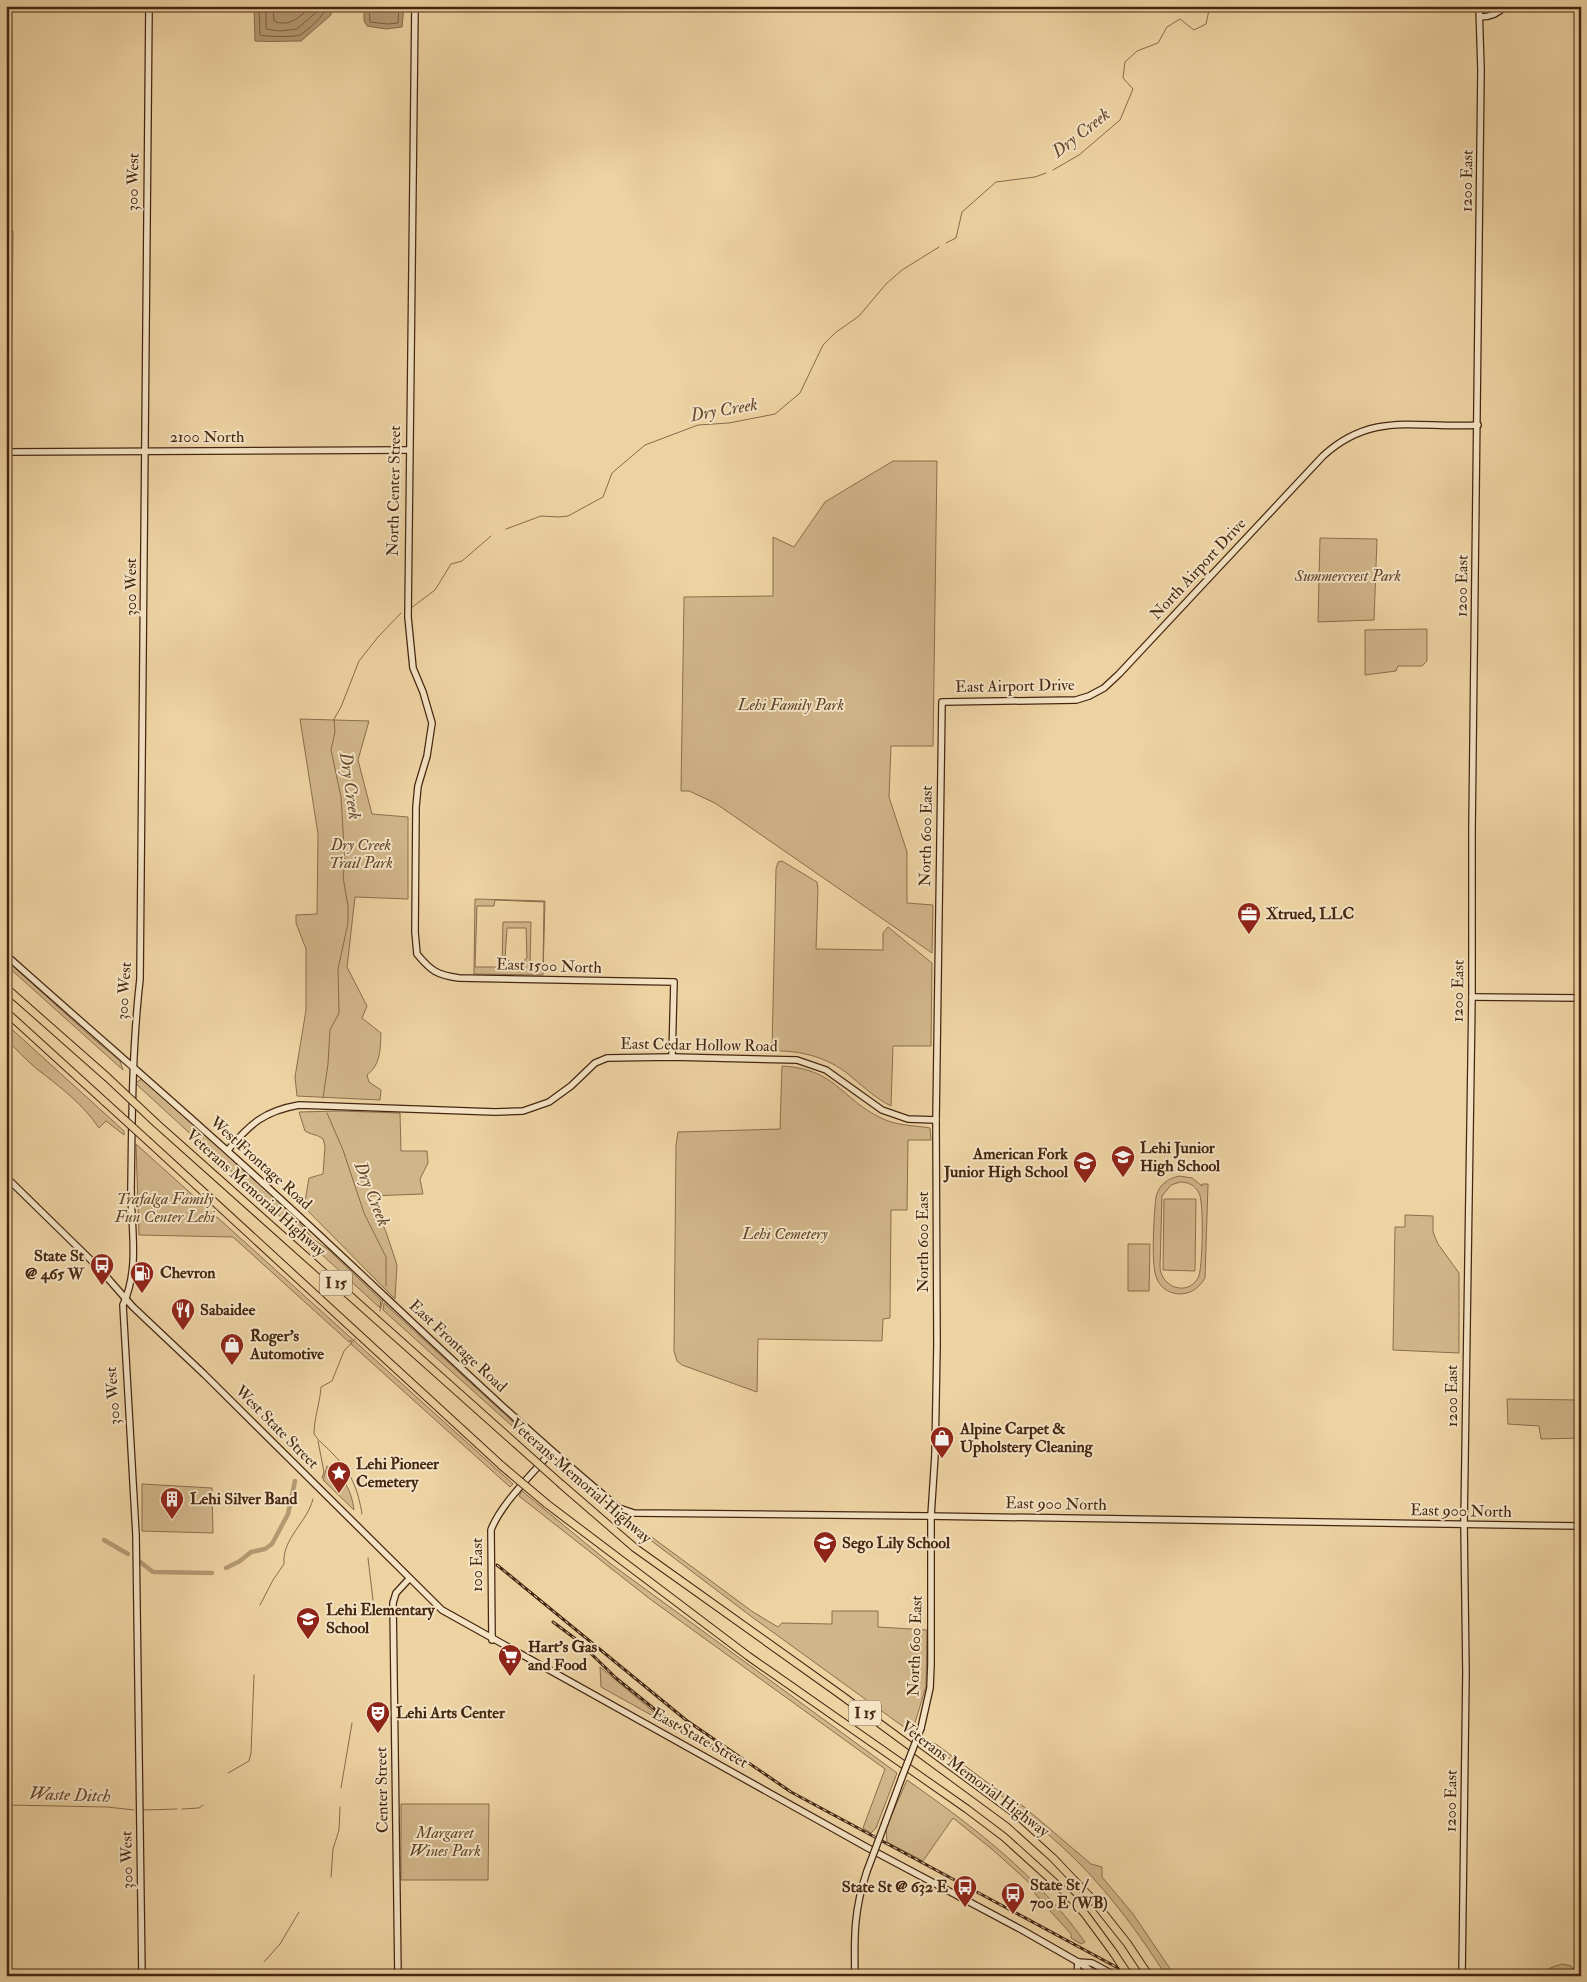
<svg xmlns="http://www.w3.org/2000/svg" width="1587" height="1982" font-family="'IM FELL Double Pica',serif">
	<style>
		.green { fill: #d0b589; stroke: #8a6e4d; fill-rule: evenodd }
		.water { fill: #b49871; stroke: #886a4b }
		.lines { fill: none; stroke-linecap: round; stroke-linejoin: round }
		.shore { stroke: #7c5f41; stroke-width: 1 }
		.stream { stroke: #886a4b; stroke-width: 1 }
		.canal { stroke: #b49871; stroke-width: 4.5 }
		.secondary-casing { stroke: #452611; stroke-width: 8 }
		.highway-casing { stroke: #452611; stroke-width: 9 }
		.secondary { stroke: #f3e2c3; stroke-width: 5.5 }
		.highway { stroke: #edd2a2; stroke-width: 7 }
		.rail-casing { stroke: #452611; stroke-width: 3 }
		.rail { stroke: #f3e2c3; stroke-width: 1; stroke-dasharray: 4; stroke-linecap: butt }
		.secondary-bridge-casing { stroke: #452611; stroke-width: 8; stroke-linecap: butt }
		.highway-bridge-casing { stroke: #452611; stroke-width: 9; stroke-linecap: butt }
		.secondary-bridge { stroke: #f3e2c3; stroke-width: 5.5 }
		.highway-bridge { stroke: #edd2a2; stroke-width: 7 }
		.labels { text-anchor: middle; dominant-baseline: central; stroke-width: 4; stroke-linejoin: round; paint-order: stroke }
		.shield { fill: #f3e2c3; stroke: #795e46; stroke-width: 1 }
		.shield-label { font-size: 15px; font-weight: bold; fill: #452611 }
		.street-label { font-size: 16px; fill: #452611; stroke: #f3e2c3 }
		.park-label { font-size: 16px; font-style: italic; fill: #614329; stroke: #f3e2c3 }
		.poi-label { font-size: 16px; font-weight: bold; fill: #452611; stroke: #f3e2c3; text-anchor: start }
		.water-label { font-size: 18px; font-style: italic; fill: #66482e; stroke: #f3e2c3 }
	</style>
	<rect width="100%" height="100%" fill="#edd2a2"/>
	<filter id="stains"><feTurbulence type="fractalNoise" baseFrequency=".004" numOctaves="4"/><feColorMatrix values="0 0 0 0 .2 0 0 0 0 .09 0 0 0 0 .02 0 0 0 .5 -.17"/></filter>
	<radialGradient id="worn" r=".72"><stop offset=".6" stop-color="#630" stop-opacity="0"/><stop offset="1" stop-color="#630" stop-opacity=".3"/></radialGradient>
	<!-- green -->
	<g class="green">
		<path d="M6,230L13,231L12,332L6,325Z"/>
		<path d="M893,461H937L933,746H891L889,797L907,852V903L933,905L932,953L715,803L689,791H681L684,597L773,596V537L794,547L825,502Z"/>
		<path d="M1320,538L1377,539L1374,620L1318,622Z"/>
		<path d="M1427,629V661L1422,666H1398L1396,671L1365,675V630Z"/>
		<path d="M300,719L369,721L358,760L372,814L408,817V899L355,897L347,967L367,1006L362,1018L381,1033C380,1050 381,1064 367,1075L369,1082L381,1090L380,1100L297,1096L295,1077L306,1010V949L296,923V915L317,914L318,834Z"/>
		<path d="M782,861L817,882L818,889L816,949L883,950V933L888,927L932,963L931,1046H893L891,1106C877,1099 866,1089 854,1079C831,1058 802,1050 772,1051L776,869L778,862Z"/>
		<path d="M475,899L545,901L543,975L474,974ZM495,900L544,902L543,967L530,966L531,922H503L502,967H475L477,906H494ZM507,928H526L527,958L520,964H513L505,958Z"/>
		<path d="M6,960L88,1034L120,1061L123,1070L6,965Z"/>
		<path d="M6,1024L124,1131V1135L106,1121L99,1128C83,1104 59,1086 37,1069C26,1060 16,1049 6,1039Z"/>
		<path d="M782,1066C836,1069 840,1098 881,1118C897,1126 913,1125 930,1128L931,1140H908L907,1210H891L890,1318L883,1319L882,1341L758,1339L757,1392L682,1365L677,1361L674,1351L676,1145L678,1132L780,1129Z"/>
		<path d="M142,1079L292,1214L313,1239L329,1250L381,1300L380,1308L135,1083Z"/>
		<path d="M339,1111L400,1113L401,1151H427L428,1163L420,1179L423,1194L370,1196L386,1232L397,1265L395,1299L304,1207L309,1178L323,1174L325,1146L323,1139C317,1134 311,1135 305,1131L299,1112Z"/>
		<path d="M136,1144L513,1484L510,1487L351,1344V1340L349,1342L233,1237L139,1235Z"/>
		<path d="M1179,1176L1192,1178L1202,1186V1184H1208L1205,1278C1199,1288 1191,1294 1179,1294C1168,1293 1159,1287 1156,1276C1151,1264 1154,1213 1156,1197C1159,1185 1167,1179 1179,1176ZM1180,1182C1188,1182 1195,1185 1199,1193C1204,1200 1203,1270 1198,1278C1187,1297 1161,1287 1160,1267L1162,1196L1171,1185Z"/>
		<path d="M1164,1199H1196L1195,1271L1163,1270Z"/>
		<path d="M1405,1215L1433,1216V1232L1438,1244L1459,1273V1353L1393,1350L1395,1227H1405Z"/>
		<path d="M1128,1244H1150L1149,1291H1128Z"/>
		<path d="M384,1303L539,1446L540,1451L383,1310Z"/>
		<path d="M1507,1399L1581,1400V1438L1541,1439L1539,1426L1508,1424Z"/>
		<path d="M327,1466C344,1474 352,1493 354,1510L323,1480Z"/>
		<path d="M142,1484L212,1488L213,1533L142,1531Z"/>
		<path d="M522,1491L611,1564L897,1773L876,1828L871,1833L863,1828L885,1769L650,1599L519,1496Z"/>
		<path d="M626,1518L753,1612L778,1627L782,1623L832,1624V1611H878V1627L927,1630L926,1686L912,1733L752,1617L624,1520Z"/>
		<path d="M600,1667L655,1713L653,1716L601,1687Z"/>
		<path d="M922,1740L936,1744L1000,1792L1023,1806L1091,1864L1102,1867V1877L1133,1914L1175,1976H1166C1141,1936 1113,1898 1080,1864C1033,1817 977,1777 922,1740Z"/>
		<path d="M907,1780C973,1826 1038,1876 1085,1942L1081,1944L1071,1938V1934L1035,1894L1034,1887L993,1850L953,1818L923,1861L887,1842L886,1828Z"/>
		<path d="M401,1804H489L488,1880H401Z"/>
		<path d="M1562,1964L1571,1966L1579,1976H1545L1550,1968Z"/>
	</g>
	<!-- water -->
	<g class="water">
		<path d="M254,6H332L331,15L301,41C286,41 270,42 255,41Z"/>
		<path d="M364,6H404L402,27L386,29L367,26L364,21Z"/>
	</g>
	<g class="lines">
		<!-- shore -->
		<g class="shore">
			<path d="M259,6L260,35C266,37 296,37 300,35C307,31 326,14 327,6"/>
			<path d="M266,6V29L280,31L297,29L320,9L321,6"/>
			<path d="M273,6L274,21C289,28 301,16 312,6"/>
			<path d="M369,6L370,22L387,24L398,23L399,6"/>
		</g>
		<!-- stream -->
		<g class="stream">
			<path d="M1053,170L1079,155L1120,120L1133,89L1123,78L1125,62L1137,51L1158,43L1167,27L1180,19L1194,30L1206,24L1210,6"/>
			<path d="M946,243L956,238L962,212L996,182L1035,177L1046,173"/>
			<path d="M506,529L541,516L559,517L568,516L603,497L612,473L645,445L698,425L729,423L775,414L800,393L823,345L835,333L859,316L886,284L902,270L939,247"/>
			<path d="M411,608L435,590L451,564L462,561L491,536"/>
			<path d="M323,1098L328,1064L330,1030L339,1013L338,969L348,923V906L343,877L345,862L341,797L331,750L335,732L334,719L341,707L359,661L378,637L401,613"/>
			<path d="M327,1113L343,1150L364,1213L386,1257V1286"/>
			<path d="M380,1311L383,1299"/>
			<path d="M355,1339L344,1351L332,1381L321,1387C320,1403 314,1418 314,1434C319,1442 327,1447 333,1454C351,1472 358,1489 362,1514"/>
			<path d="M318,1441L324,1472L322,1478"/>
			<path d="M368,1558L373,1600"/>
			<path d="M260,1605L273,1580L284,1564C282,1538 307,1523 313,1499"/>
			<path d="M228,1773L249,1761L251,1753L254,1675"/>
			<path d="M341,1788L352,1723"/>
			<path d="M6,1805L107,1807L134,1810"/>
			<path d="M182,1809L199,1808L203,1805"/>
			<path d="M144,1810L177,1809"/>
			<path d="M331,1877L333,1849L339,1830L340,1807"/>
			<path d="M264,1962L280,1944L299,1912"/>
			<path d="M247,1976L251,1975"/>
		</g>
		<!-- canal -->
		<g class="canal">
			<path d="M104,1540L128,1554"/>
			<path d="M139,1561L153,1572L212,1573"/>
			<path d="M226,1568L240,1561L251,1552L265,1549L272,1544L288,1514L295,1481"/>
		</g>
		<!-- secondary casing -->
		<g class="secondary-casing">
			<g id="secondary">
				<path d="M415,6L408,617L413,668L423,692L432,723L427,756L418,786L416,807L415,932L417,954C431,971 437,975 459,978L674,982L672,1057"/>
				<path d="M1480,17C1490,17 1498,14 1505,6"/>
				<path d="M6,452L409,450"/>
				<path d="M6,955C100,1039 196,1121 288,1206C398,1307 504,1413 619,1508L634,1513L926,1516L1581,1526"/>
				<path d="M1472,997L1581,998"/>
				<path d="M228,1150C250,1124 264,1111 299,1105L495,1112L523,1111L549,1102L571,1086L595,1063L607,1058L672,1057L797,1060L826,1070L882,1110L908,1119L936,1120"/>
				<path d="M6,1177L97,1266L133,1307L204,1374L442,1610L868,1848L1022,1930L1078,1962L1099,1976"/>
				<path d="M492,1640L491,1530C500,1505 533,1473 551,1452"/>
				<path d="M921,1728L930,1688L931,1664V1516L935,1455L937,1345L936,1120L942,702L1076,700L1089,696L1104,688L1119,674L1323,456C1373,410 1418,429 1478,425"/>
				<path d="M885,1823L902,1777"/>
				<path d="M1078,1962L1092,1963L1116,1976"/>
				<path d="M142,1976L136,1535L123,1305C140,1268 131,1228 131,1189C132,1118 132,1049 140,979L149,6"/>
				<path d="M398,1976L393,1603L396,1593L409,1579"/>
				<path d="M855,1976C854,1936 854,1909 867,1871"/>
				<path d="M1077,1976L1078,1962"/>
				<path d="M1462,1976L1466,1673L1464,1524L1472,997V829L1481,70L1479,6"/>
			</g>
		</g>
		<!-- highway casing -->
		<g class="highway-casing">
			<g id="highway">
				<path d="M6,988L107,1077"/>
				<path d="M6,1012L105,1102"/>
				<path d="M156,1123L515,1443"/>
				<path d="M149,1142L502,1466"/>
				<path d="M561,1484L635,1548L841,1695L1012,1821L1053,1858L1092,1899L1127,1943L1149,1976"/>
				<path d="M547,1504L748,1656L967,1809L1004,1837L1065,1892L1085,1914L1113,1952"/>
			</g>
		</g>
		<!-- secondary -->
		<use href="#secondary" class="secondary"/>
		<!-- highway -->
		<use href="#highway" class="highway"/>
		<!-- rail casing -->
		<g class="rail-casing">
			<g id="rail">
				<path d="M497,1565L686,1720L791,1792L1133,1976"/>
				<path d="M553,1622L577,1640L616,1678L668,1720L712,1746"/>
			</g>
		</g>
		<!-- rail -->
		<use href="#rail" class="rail"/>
		<!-- secondary-bridge casing -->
		<g class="secondary-bridge-casing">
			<g id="secondary-bridge">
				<path d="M902,1777L921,1728"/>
				<path d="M867,1871L885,1823"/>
			</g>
		</g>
		<!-- highway-bridge casing -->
		<g class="highway-bridge-casing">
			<g id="highway-bridge">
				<path d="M107,1077L156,1123"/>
				<path d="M105,1102L149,1142"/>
				<path d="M515,1443L561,1484"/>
				<path d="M502,1466L547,1504"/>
				<path d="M1113,1952L1129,1976"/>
			</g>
		</g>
		<!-- secondary-bridge -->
		<use href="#secondary-bridge" class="secondary-bridge"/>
		<!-- highway-bridge -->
		<use href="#highway-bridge" class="highway-bridge"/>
	</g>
	<!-- icons -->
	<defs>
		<g id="office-pin" transform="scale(1.25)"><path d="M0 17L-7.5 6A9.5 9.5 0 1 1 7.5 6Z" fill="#8f2418" stroke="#f3e2c3"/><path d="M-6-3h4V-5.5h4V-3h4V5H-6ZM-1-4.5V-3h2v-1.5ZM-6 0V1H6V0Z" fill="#fff"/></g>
		<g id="school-pin" transform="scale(1.25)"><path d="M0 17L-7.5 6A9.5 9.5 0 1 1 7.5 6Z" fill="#8f2418" stroke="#f3e2c3"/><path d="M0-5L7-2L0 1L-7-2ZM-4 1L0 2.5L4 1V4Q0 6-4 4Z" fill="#fff"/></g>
		<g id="bus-pin" transform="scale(1.25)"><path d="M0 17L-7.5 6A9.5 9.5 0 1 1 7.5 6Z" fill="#8f2418" stroke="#f3e2c3"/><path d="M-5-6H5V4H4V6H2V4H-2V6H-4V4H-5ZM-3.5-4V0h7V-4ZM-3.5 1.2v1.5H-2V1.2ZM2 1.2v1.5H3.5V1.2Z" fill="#fff"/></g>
		<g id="fuel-pin" transform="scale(1.25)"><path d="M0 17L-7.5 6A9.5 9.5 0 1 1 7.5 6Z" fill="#8f2418" stroke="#f3e2c3"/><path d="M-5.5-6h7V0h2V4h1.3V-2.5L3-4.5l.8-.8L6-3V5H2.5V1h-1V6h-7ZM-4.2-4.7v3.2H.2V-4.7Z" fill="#fff"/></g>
		<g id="restaurant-pin" transform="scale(1.25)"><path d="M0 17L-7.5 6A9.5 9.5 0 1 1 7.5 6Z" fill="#8f2418" stroke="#f3e2c3"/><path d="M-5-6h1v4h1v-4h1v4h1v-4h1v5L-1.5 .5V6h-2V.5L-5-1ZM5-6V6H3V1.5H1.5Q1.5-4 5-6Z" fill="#fff"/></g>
		<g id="shop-pin" transform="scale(1.25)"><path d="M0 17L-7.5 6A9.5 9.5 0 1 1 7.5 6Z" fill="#8f2418" stroke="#f3e2c3"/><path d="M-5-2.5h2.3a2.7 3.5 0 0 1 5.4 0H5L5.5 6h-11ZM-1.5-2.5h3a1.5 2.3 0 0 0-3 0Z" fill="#fff"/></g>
		<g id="sight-pin" transform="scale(1.25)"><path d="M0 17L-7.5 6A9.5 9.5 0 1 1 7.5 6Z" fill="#8f2418" stroke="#f3e2c3"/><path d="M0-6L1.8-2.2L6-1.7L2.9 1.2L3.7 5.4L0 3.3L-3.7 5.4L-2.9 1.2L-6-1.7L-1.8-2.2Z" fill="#fff"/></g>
		<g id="building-pin" transform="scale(1.25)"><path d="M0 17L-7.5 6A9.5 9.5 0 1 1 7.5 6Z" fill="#8f2418" stroke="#f3e2c3"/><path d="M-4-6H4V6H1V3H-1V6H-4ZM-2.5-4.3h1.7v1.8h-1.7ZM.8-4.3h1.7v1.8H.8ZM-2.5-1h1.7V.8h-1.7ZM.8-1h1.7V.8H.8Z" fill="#fff"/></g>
		<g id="supermarket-pin" transform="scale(1.25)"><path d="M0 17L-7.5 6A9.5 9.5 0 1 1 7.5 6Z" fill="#8f2418" stroke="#f3e2c3"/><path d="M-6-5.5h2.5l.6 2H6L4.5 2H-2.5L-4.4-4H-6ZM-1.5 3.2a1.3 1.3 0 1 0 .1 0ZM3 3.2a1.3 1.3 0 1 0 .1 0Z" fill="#fff"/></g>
		<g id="theatre-pin" transform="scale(1.25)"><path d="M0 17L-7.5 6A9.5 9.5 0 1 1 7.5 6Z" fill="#8f2418" stroke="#f3e2c3"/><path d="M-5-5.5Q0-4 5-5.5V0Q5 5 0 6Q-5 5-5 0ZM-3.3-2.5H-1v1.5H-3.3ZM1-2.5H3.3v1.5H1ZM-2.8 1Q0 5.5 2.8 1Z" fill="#fff"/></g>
	</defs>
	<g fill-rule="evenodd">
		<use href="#office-pin" x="1249" y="914"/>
		<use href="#school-pin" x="1123" y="1157"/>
		<use href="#school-pin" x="1085" y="1163"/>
		<use href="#bus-pin" x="102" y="1265"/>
		<use href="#fuel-pin" x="142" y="1273"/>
		<use href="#restaurant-pin" x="183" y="1310"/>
		<use href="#shop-pin" x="232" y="1345"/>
		<use href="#shop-pin" x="942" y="1438"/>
		<use href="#sight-pin" x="339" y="1473"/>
		<use href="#building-pin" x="172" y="1499"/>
		<use href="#school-pin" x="825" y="1543"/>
		<use href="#school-pin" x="308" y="1619"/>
		<use href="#supermarket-pin" x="510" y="1656"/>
		<use href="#theatre-pin" x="378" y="1713"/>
		<use href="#bus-pin" x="965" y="1887"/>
		<use href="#bus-pin" x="1013" y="1894"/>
	</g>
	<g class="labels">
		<!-- shield labels -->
		<g class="shield">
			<rect x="320" y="1270.5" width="32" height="25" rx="4"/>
			<rect x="849" y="1700.5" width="32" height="25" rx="4"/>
		</g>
		<g class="shield-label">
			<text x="336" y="1283">I 15</text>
			<text x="865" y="1713">I 15</text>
		</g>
		<!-- street labels -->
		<g class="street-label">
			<text transform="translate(1467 181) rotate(-89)">1200 East</text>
			<text transform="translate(133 182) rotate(-89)">300 West</text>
			<text x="207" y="437">2100 North</text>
			<text transform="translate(394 491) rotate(-89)">North Center Street</text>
			<text transform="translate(1198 569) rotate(-47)">North Airport Drive</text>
			<text transform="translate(1462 586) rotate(-89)">1200 East</text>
			<text transform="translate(131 587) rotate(-90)">300 West</text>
			<text transform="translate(1015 686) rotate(-1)">East Airport Drive</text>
			<text transform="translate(926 836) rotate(-89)">North 600 East</text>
			<text transform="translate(549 966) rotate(2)">East 1500 North</text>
			<text transform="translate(124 991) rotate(-86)">300 West</text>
			<text transform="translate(1458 991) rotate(-89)">1200 East</text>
			<text transform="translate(699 1045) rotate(1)">East Cedar Hollow Road</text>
			<text transform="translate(261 1163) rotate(42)">West Frontage Road</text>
			<text transform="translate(256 1193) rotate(42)">Veterans Memorial Highway</text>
			<text transform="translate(923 1242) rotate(-90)">North 600 East</text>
			<text transform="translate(458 1346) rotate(43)">East Frontage Road</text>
			<text transform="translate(113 1396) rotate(-94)">300 West</text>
			<text transform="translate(1452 1396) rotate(-90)">1200 East</text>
			<text transform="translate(277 1427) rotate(45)">West State Street</text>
			<text transform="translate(581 1481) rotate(41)">Veterans Memorial Highway</text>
			<text transform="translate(1056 1504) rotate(1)">East 900 North</text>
			<text transform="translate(1461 1511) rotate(1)">East 900 North</text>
			<text transform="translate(477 1565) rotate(-90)">100 East</text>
			<text transform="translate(915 1646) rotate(-88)">North 600 East</text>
			<text transform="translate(700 1738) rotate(29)">East State Street</text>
			<text transform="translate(975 1779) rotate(37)">Veterans Memorial Highway</text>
			<text transform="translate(382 1790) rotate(-91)">Center Street</text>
			<text transform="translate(1451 1801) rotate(-89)">1200 East</text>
			<text transform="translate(127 1860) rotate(-91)">300 West</text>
		</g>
		<!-- park labels -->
		<g class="park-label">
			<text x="1348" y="576">Summercrest Park</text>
			<text x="791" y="705">Lehi Family Park</text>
			<text x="361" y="845">Dry Creek<tspan x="361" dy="18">Trail Park</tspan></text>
			<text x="165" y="1199">Trafalga Family<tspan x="165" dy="18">Fun Center Lehi</tspan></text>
			<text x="785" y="1234">Lehi Cemetery</text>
			<text x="445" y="1833">Margaret<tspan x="445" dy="18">Wines Park</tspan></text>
		</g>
		<!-- poi labels -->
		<g class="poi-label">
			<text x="1266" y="914">Xtrued, LLC</text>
			<text x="1140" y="1148">Lehi Junior<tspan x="1140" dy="18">High School</tspan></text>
			<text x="1068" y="1154" text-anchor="end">American Fork<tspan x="1068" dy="18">Junior High School</tspan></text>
			<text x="84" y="1256" text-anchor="end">State St<tspan x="84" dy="18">@ 465 W</tspan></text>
			<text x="160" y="1273">Chevron</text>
			<text x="200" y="1310">Sabaidee</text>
			<text x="250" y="1336">Roger's<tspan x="250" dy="18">Automotive</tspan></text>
			<text x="960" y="1429">Alpine Carpet &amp;<tspan x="960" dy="18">Upholstery Cleaning</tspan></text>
			<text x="356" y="1464">Lehi Pioneer<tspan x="356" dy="18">Cemetery</tspan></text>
			<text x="190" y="1499">Lehi Silver Band</text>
			<text x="842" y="1543">Sego Lily School</text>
			<text x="326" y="1610">Lehi Elementary<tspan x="326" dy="18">School</tspan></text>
			<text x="528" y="1647">Hart's Gas<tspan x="528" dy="18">and Food</tspan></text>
			<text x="396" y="1713">Lehi Arts Center</text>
			<text x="1030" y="1885">State St /<tspan x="1030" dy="18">700 E (WB)</tspan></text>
			<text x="948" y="1887" text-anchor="end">State St @ 632 E</text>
		</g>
		<!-- water labels -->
		<g class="water-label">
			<text transform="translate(1081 133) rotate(-38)">Dry Creek</text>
			<text transform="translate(724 410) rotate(-10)">Dry Creek</text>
			<text transform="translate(350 786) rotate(82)">Dry Creek</text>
			<text transform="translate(372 1194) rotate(68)">Dry Creek</text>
			<text transform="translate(70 1795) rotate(2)">Waste Ditch</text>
		</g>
	</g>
	<!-- margin -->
	<rect width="1587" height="1982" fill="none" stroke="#edd2a2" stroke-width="25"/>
	<rect x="8" y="8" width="1572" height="1967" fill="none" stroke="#452611" stroke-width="2.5"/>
	<rect x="12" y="12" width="1562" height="1957" fill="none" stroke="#452611"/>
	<rect width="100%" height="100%" filter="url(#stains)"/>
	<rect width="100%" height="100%" fill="url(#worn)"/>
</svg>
